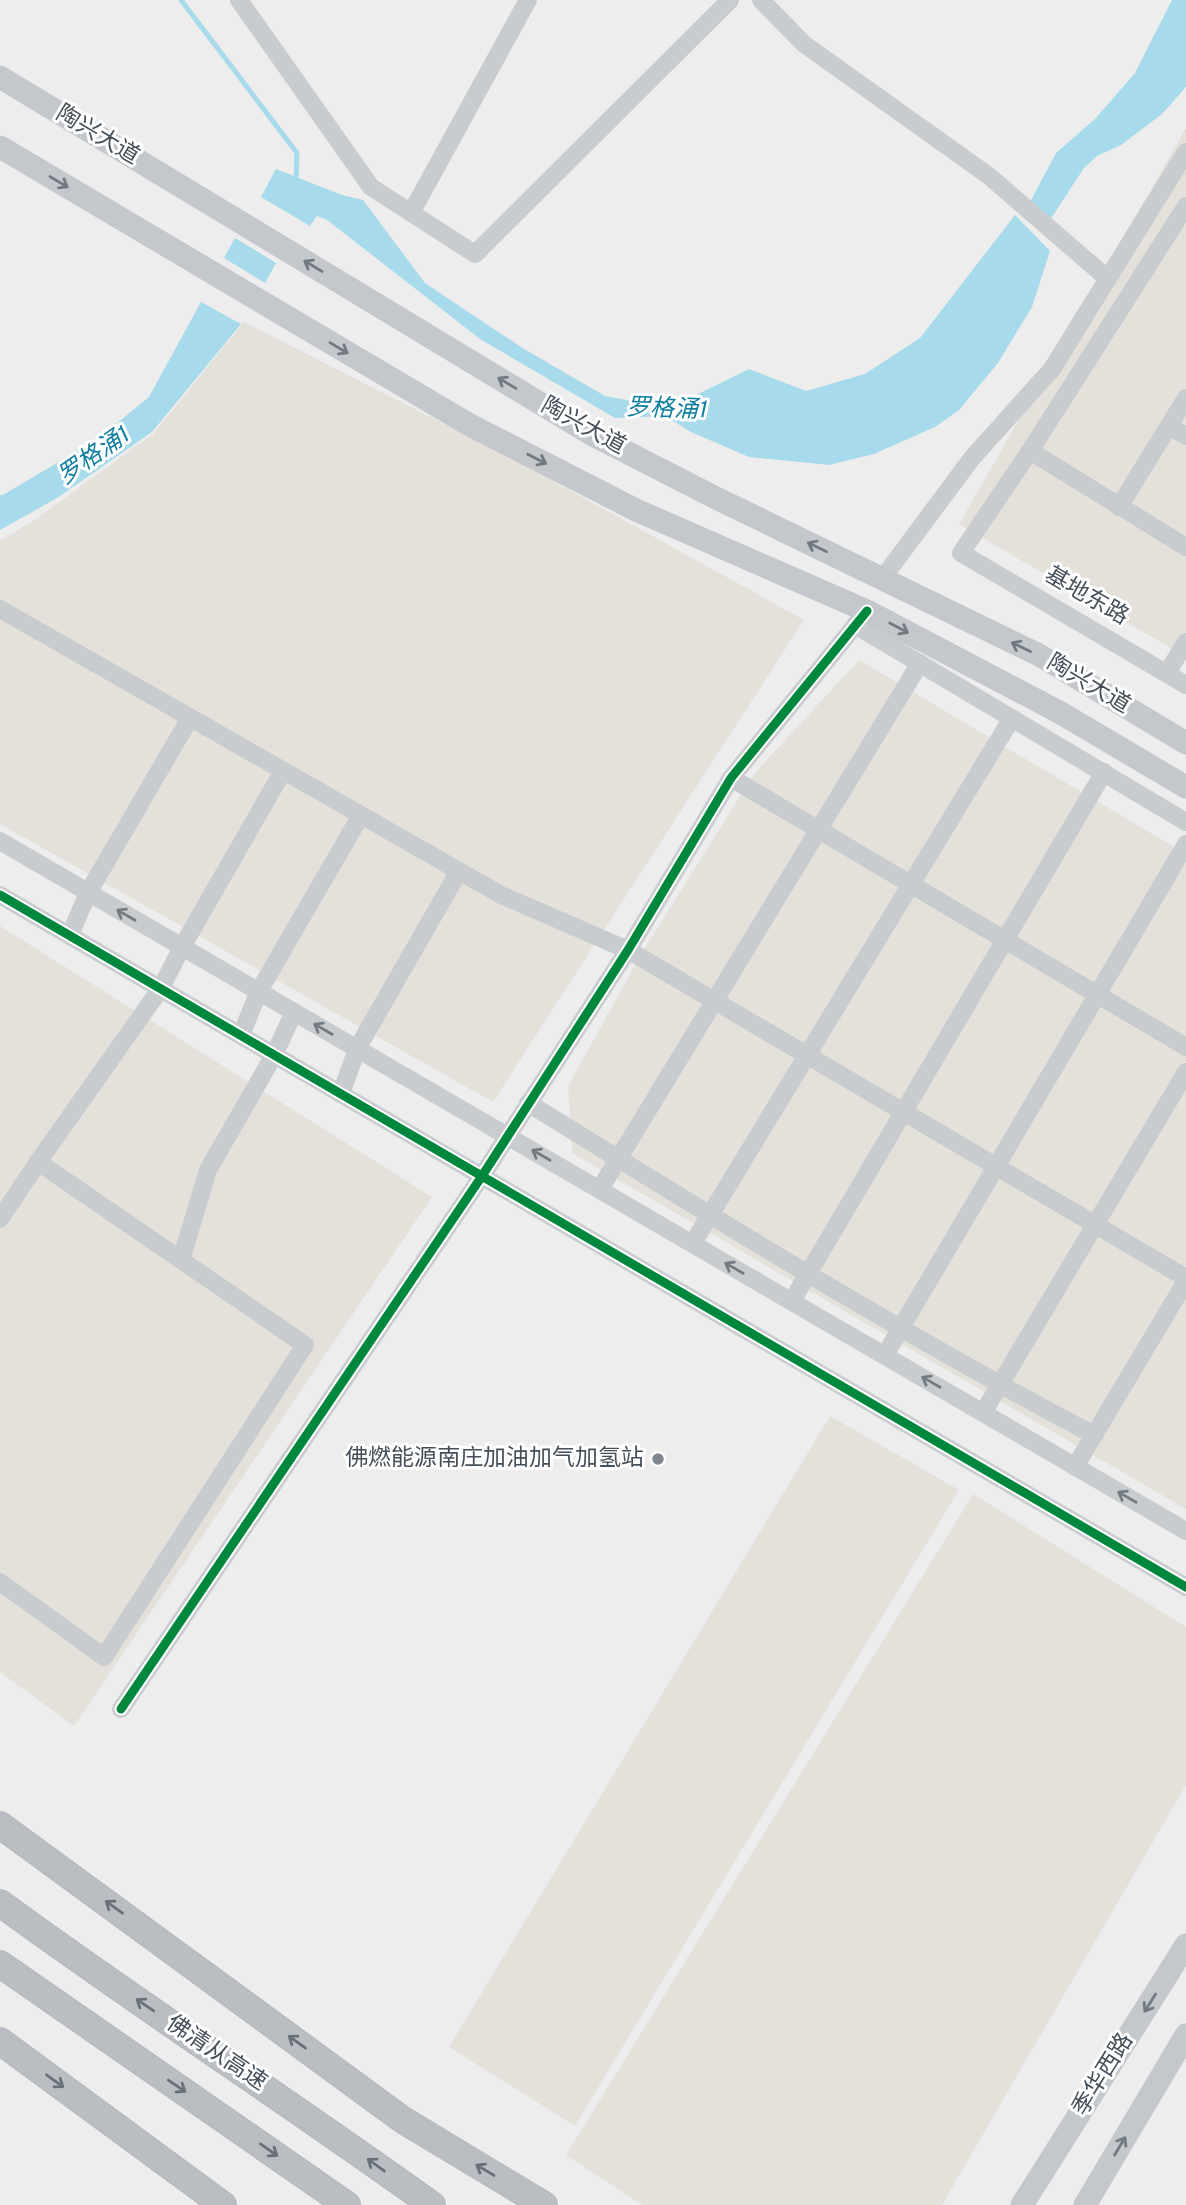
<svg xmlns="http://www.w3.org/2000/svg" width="1186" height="2205" font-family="Overpass,'Noto Sans SC',sans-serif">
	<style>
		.commercial { fill: #e3e1da }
		.water { fill: #a7daea }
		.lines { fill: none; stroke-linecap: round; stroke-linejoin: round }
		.stream { stroke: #a7daea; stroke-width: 5 }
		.highway-casing { stroke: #b2b7bc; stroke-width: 28 }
		.minor { stroke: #c9ccce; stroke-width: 18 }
		.major { stroke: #c4c8cc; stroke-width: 23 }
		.highway { stroke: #babec3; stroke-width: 26 }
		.cycleway-casing { stroke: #fff; stroke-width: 13 }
		.cycleway { stroke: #00873e; stroke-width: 9 }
		.oneway { stroke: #717981 }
		.oneway2 { stroke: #737b82 }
		.oneway3 { stroke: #687079 }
		.poi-dot { fill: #80868d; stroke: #fff; stroke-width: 2.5 }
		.labels { text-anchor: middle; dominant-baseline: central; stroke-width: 6; stroke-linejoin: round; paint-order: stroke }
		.street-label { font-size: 23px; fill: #454f59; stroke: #fff }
		.poi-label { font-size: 23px; fill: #454f59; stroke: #fff; text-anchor: end }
		.water-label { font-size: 24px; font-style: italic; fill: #117fa0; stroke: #fff }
	</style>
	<rect width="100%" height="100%" fill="#eeeded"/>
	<!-- commercial -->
	<g class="commercial">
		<path d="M1186,128V657L959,524Z"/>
		<path d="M244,322L521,463L804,620L493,1102L0,824V541L33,521L153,434Z"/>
		<path d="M859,660L1186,854V1509L572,1153L568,1086L643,951L754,774Z"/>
		<path d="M0,926L432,1197L74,1726L0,1672Z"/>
		<path d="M830,1416L959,1490L575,2126L449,2047Z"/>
		<path d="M973,1494L1186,1627V1785L942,2205H642L566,2155Z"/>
	</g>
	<!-- water -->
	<g class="water">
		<path d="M1172,0H1186V87L1162,114L1121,145L1097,156L1084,168L1050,220L1029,204L1056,153L1095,119L1135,73Z"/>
		<path d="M276,169L342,195L363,200L425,283L524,349L605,396L648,404L694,396L749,369L806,391L865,374L920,338L1015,215L1050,251L1032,307L998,363L959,410L935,427L874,454L829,465L749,457L691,432L665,416L615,418L480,339L327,220L317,216L310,226L261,197Z"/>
		<path d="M235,238L276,263L265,283L224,258Z"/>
		<path d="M201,302L241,324L152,432L57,498L0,530V495H3L99,438L149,397Z"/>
	</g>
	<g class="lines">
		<!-- stream -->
		<path class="stream" d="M181,0L297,153L296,181"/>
		<!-- highway casing -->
		<g class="highway-casing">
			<g id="highway">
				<path d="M0,1825L403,2120L544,2205"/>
				<path d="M0,1903C142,2007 289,2102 432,2205"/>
				<path d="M0,1964L347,2205"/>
				<path d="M0,2041L223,2205"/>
			</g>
		</g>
		<!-- minor -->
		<g class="minor">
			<path d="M239,0L371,187L475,254L730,0"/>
			<path d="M761,0L804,44L989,176L1108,279"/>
			<path d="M1186,206L1030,451L961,553L1186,685"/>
			<path d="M411,213L528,0"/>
			<path d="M1169,426L1186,436"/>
			<path d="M1030,451L1186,547"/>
			<path d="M1119,507L1186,398"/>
			<path d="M882,579L972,458L1052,369L1186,152"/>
			<path d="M0,609L501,895L628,950L1186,1278"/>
			<path d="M855,625L1186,822"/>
			<path d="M1167,673L1186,642"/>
			<path d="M731,778L1186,1047"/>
			<path d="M0,841L1186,1531"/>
			<path d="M0,895L1186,1587"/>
			<path d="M70,935L88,893L190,718"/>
			<path d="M241,1035L259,991L361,815"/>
			<path d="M341,1094L357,1049L459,871"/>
			<path d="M528,1103C714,1218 900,1333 1094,1435"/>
			<path d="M600,1189L920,663"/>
			<path d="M0,1219L38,1162"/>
			<path d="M693,1243L1012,718"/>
			<path d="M181,1260L208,1170L274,1055L294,1012"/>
			<path d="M792,1301L1104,772"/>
			<path d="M885,1355L1186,844"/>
			<path d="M983,1413L1186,1072"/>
			<path d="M1075,1467L1186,1281"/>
			<path d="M0,1582L104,1657L305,1345L38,1162L161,988L182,947L283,771"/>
			<path d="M121,1709L482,1176L628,950L731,778L867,611"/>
		</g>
		<!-- major -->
		<g class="major">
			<path d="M0,77L591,434L716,498L1039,655L1186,743"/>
			<path d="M0,147L468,424L636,510L867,611L1059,712L1186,787"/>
			<path d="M1022,2205L1186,1945"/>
			<path d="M1085,2205L1186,2035"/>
		</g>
		<!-- highway -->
		<use href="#highway" class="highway"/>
		<!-- cycleway casing -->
		<g class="cycleway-casing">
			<g id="cycleway">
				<path d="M0,895L1186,1587"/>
				<path d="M121,1709L482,1176L628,950L731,778L867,611"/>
			</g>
		</g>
		<!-- cycleway -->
		<use href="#cycleway" class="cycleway"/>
	</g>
	<!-- one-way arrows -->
	<defs><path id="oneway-shaft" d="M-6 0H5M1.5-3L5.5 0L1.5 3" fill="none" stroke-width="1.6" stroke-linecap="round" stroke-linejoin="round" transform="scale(1.75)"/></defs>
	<g class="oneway">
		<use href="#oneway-shaft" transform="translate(59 182) rotate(31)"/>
		<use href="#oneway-shaft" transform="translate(313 266) rotate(-149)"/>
		<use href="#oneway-shaft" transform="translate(339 348) rotate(31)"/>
		<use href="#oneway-shaft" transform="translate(507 383) rotate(-149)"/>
		<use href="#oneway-shaft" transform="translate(537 459) rotate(27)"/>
		<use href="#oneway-shaft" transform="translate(817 547) rotate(-154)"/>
		<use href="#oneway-shaft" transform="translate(899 628) rotate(28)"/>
		<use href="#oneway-shaft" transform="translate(1021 647) rotate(-154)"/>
		<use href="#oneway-shaft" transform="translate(1150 2003) rotate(122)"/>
		<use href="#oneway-shaft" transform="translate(1120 2146) rotate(-59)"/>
	</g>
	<g class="oneway2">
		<use href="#oneway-shaft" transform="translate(126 915) rotate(-150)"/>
		<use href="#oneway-shaft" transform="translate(323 1029) rotate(-150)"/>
		<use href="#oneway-shaft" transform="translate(541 1155) rotate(-150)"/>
		<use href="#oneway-shaft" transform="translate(734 1268) rotate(-150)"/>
		<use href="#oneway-shaft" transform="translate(931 1382) rotate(-150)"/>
		<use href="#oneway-shaft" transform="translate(1127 1497) rotate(-150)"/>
	</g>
	<g class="oneway3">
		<use href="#oneway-shaft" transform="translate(114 1907) rotate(-144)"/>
		<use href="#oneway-shaft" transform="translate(145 2005) rotate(-146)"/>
		<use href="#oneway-shaft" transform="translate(297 2042) rotate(-144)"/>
		<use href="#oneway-shaft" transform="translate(55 2081) rotate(36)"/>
		<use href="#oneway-shaft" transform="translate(177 2086) rotate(34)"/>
		<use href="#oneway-shaft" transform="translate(269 2150) rotate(35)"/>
		<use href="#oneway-shaft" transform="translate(376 2165) rotate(-144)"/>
		<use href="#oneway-shaft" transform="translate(485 2170) rotate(-149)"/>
	</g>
	<!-- markers -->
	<circle class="poi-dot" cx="658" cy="1459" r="7"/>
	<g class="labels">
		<!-- street labels -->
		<g class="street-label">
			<text transform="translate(97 136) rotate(31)">陶兴大道</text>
			<text transform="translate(583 427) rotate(29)">陶兴大道</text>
			<text transform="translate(1086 597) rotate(30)">基地东路</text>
			<text transform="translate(1088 685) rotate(31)">陶兴大道</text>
			<text transform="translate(216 2054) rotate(34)">佛清从高速</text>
			<text transform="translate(1104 2075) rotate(-58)">季华西路</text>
		</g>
		<!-- poi labels -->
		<g class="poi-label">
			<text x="644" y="1459">佛燃能源南庄加油加气加氢站</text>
		</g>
		<!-- water labels -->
		<g class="water-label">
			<text transform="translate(666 410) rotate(2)">罗格涌1</text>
			<text transform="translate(94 457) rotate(-35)">罗格涌1</text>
		</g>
	</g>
</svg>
